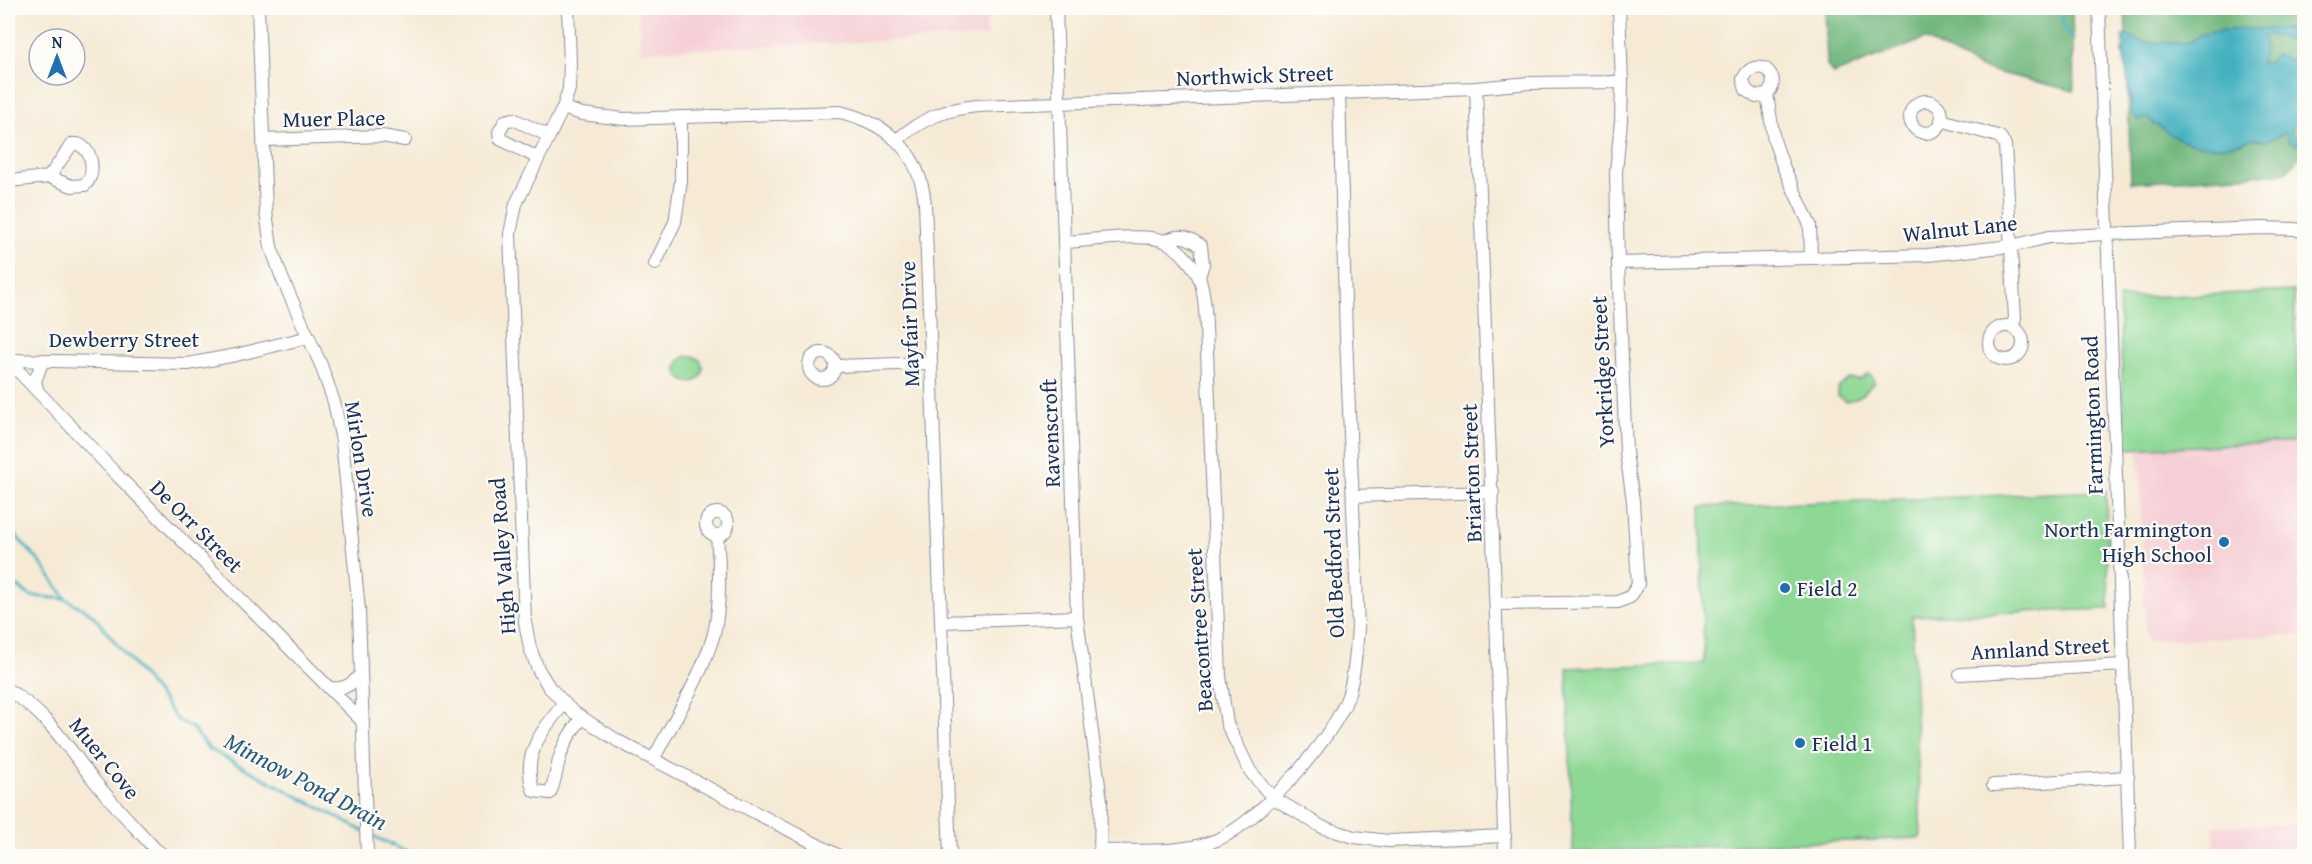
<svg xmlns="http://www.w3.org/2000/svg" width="2312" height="864" font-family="'Gentium Book Plus',serif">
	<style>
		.built { fill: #f6cfd6 }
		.green { fill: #8dd894; stroke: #548479; stroke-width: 1.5 }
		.forest { fill: #72b87e; stroke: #46746e; stroke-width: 1.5 }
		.water { fill: #43b1bf; stroke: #2f708e; stroke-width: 1.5 }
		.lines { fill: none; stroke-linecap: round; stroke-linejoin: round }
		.stream { stroke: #43b1bf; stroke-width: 3 }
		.minor-casing { stroke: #888c9a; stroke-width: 14 }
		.minor { stroke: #fff; stroke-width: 12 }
		.poi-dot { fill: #1f6fb2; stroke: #fdfcf7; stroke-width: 2 }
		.labels { text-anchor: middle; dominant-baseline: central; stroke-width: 4.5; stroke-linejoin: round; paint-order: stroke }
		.street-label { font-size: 22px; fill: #1b2f5e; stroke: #fdfcf7 }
		.poi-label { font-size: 22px; fill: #1b2f5e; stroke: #fdfcf7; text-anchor: start }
		.water-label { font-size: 24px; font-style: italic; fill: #295c80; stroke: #fdfcf7 }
	</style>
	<rect width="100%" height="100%" fill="#fdfcf7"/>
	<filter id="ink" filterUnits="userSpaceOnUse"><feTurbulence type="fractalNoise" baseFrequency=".0167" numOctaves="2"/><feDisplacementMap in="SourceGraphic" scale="12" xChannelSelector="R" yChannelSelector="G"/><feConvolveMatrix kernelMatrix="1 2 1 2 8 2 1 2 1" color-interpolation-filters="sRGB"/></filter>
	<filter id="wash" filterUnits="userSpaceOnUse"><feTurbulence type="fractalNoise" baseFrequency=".008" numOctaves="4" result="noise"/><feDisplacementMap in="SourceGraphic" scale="24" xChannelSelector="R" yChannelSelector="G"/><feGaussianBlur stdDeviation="1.35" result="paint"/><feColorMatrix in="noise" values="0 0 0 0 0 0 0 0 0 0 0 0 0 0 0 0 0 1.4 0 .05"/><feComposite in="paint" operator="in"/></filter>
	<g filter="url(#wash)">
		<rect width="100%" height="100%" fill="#f6ead5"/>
		<!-- built -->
		<g class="built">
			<path d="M638,8H986L987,37L640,51Z"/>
			<path d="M2296,341H2304V717L2301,635L2146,641L2139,449L2300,442Z"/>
			<path d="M2304,824V856H2215L2213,826Z"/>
		</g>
		<!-- green -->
		<g class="green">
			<path d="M2294,291L2300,442L2125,449L2119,298Z"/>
			<circle cx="690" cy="369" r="13"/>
			<path d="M1868,374L1872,377L1874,382C1866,392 1857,401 1845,401L1838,396V388L1848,379H1861Z"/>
			<path d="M2106,491L2109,609L1912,616L1921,838L1573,852L1567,668L1704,663L1701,507Z"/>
		</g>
		<!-- forest -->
		<g class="forest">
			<path d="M1825,8H2072L2074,91L1980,68L1925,39L1833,74L1827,65Z"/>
			<path d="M2125,8H2304V152L2285,173L2131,183Z"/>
		</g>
		<!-- water -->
		<path class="water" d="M2304,28V36L2285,39L2269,35L2263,37L2265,48L2261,63L2266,64L2275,55L2304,64V116L2290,131L2301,143L2299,145L2290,142L2285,133L2265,141L2253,138C2223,152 2189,149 2162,129C2157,125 2151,123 2147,117L2139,121L2133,115L2123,52L2124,45L2122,42L2124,40L2122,36L2126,34L2143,42L2183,43L2192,41L2199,35L2223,30Z"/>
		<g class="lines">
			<!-- stream -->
			<g class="stream">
				<path d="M1885,8L1892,12L1920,8L1931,10L1936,8"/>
				<path d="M1960,8L1963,9L1972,8"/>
				<path d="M2060,8L2065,31L2074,38"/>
				<path d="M8,527L40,562L66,599L92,614L165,703L177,720L192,728L209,749L363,831"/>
				<path d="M8,580L31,596L66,599"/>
				<path d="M369,834L415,856"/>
			</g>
		</g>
	</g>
	<g filter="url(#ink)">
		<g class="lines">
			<!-- minor casing -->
			<g class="minor-casing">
				<g id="minor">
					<path d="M258,8L266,212L271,247L282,278L321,365L334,402L342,441L359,610L367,856"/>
					<path d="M568,8L570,63L569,89L563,108L516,204L510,234L525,622L530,648L538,669L549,687L572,711L618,741L839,856"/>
					<path d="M1056,8L1077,617L1101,801L1100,856"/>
					<path d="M2099,8L2130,856"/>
					<path d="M1476,88L1505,856"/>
					<path d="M1767,94L1756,97L1746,90L1743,79C1748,69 1755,65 1766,69C1775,77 1775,86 1767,94L1774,140L1783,166L1810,225L1811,258"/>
					<circle cx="1926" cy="117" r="16"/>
					<path d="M563,108L582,114L624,119L840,112C889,124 920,152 925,204L950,856"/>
					<path d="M1941,120L1994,135L2000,137L2005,145L2015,318L2012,327"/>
					<path d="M898,139C922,119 945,109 977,106L1476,88L1529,83L1622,82"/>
					<path d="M264,140L382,136L405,140"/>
					<path d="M538,158L500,139L499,132L505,121L513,119L549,136"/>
					<path d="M8,181L49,177L72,186L85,185C96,173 93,151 78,144H72L49,177"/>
					<path d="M1166,241C1179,233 1189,237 1201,246L1203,264L1199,277"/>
					<path d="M1065,242C1088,241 1148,232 1166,242C1179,248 1195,266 1200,280C1205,294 1205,310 1206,326L1220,676L1227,724L1250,771L1272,797L1322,827L1354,837L1389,841L1505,836"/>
					<path d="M1618,263L1927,255L2012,246L2049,237L2107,234L2261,228L2295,229L2304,232"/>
					<path d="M655,264L675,222L681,181V117"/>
					<circle cx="2006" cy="343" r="17"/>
					<circle cx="822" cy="366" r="13"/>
					<path d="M8,360L116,474L363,722"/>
					<path d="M8,360L188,364L236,355L309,337"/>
					<path d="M835,366L931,363"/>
					<path d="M38,392L35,381L43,360"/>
					<path d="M1353,496L1493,492"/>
					<circle cx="717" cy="524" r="11"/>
					<path d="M1497,604L1618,602L1630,597L1638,585L1633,501L1626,452L1618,263L1616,172L1621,121L1622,82L1619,8"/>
					<path d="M941,622L1077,617"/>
					<path d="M1960,674L2123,665"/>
					<path d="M329,688C343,690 352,685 361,674"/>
					<path d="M8,690C48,714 68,748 96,783C115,806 135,827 155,849L165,856"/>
					<path d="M564,704C543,728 520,757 534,791L550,793C555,782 556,772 559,760C563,744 572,730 582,718"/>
					<path d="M654,758C674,719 700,680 713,637C721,609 720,565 717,536"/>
					<path d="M1993,785L2128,777"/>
					<path d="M1101,851C1137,850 1179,854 1214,841C1256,826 1334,738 1348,696C1355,673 1356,651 1358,628L1346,337L1339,93"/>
				</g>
			</g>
			<!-- minor -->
			<use href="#minor" class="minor"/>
		</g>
	</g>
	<!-- markers -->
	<g class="poi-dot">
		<circle cx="2224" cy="542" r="6"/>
		<circle cx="1785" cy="588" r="6"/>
		<circle cx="1800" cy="743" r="6"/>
	</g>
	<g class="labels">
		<!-- street labels -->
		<g class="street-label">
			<text transform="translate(1255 75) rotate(-2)">Northwick Street</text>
			<text transform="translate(334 118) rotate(-1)">Muer Place</text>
			<text transform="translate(1960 228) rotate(-6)">Walnut Lane</text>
			<text transform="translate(909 324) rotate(-92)">Mayfair Drive</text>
			<text x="124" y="339">Dewberry Street</text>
			<text transform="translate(1602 372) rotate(-93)">Yorkridge Street</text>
			<text transform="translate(2092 415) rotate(-92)">Farmington Road</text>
			<text transform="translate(1050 433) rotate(-92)">Ravenscroft</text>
			<text transform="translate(362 459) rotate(81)">Mirlon Drive</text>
			<text transform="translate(1471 473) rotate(-92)">Briarton Street</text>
			<text transform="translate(197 526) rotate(45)">De Orr Street</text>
			<text transform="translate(1333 553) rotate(-92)">Old Bedford Street</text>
			<text transform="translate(502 556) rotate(-94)">High Valley Road</text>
			<text transform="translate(1199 630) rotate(-94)">Beacontree Street</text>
			<text transform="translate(2040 648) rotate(-3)">Annland Street</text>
			<text transform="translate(105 758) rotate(51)">Muer Cove</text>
		</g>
		<!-- poi labels -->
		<g class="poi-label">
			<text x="2212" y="529" text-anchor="end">North Farmington<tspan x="2212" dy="25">High School</tspan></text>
			<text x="1797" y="588">Field 2</text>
			<text x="1812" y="743">Field 1</text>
		</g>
		<!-- water labels -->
		<g class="water-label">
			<text transform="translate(306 781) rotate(28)">Minnow Pond Drain</text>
		</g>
	</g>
	<!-- margin -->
	<rect width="2312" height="864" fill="none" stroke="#fdfcf7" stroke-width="30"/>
	<!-- north arrow -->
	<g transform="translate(57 57)"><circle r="28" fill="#fdfcf7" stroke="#a3aaba" stroke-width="1.5"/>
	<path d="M0-4.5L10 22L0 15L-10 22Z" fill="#1f6fb2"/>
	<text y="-9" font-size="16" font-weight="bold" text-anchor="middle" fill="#1b2f5e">N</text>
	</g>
</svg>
